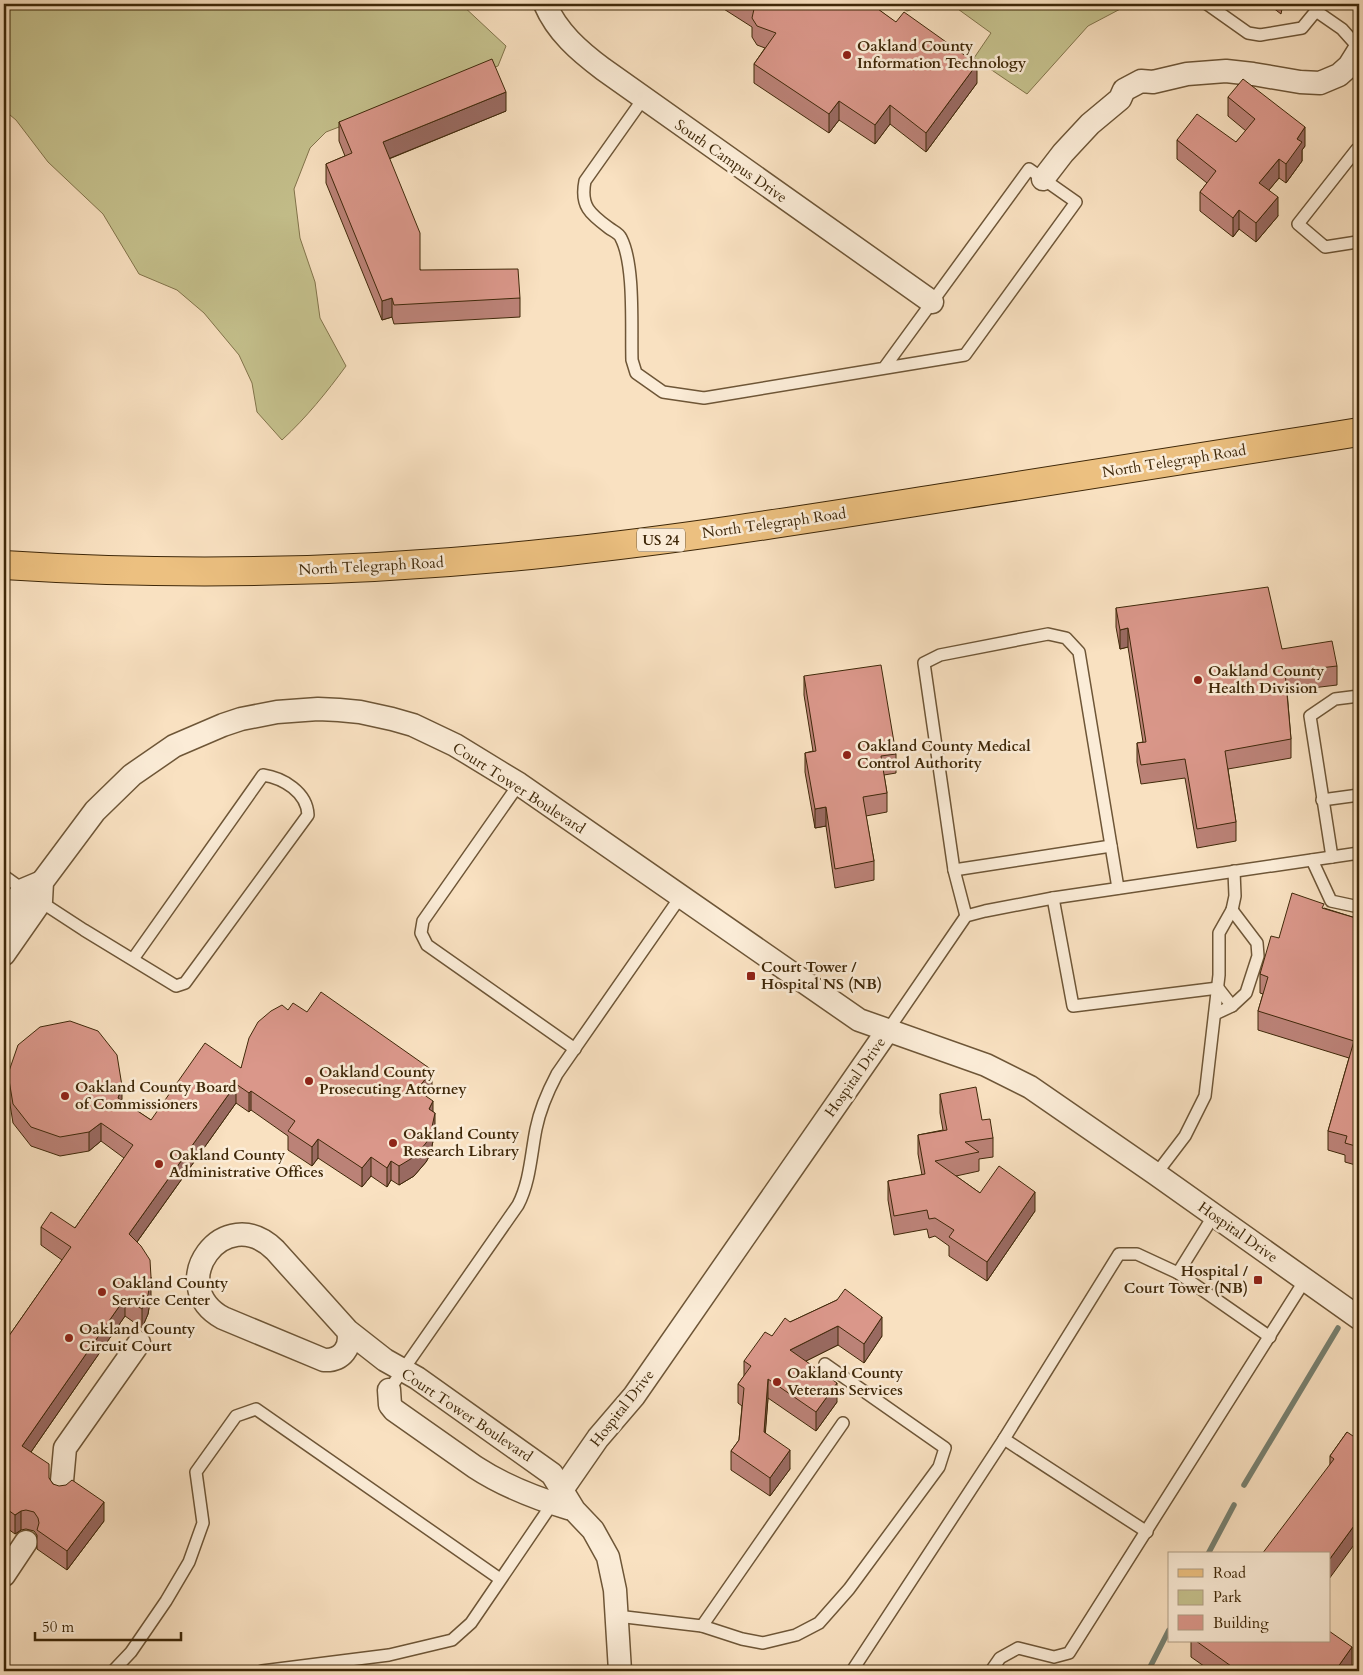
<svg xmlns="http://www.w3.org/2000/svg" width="1363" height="1675" font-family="Cardo,serif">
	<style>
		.green { fill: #c5c18d; stroke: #82744b }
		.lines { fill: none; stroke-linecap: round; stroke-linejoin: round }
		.stream { stroke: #788171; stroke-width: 5.5 }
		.lane-casing { stroke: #6e5637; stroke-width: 14 }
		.street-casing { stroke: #6e5637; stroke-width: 25 }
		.primary-casing { stroke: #3f2809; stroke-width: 30 }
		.lane { stroke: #fbecd7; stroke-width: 11 }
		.street { stroke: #fbecd7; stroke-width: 22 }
		.primary { stroke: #ecc080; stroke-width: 28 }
		.wall { fill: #bb8277; stroke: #3f2809 }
		.shaded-wall { fill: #996a61; stroke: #3f2809 }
		.building { fill: #da978a; stroke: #3f2809 }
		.poi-dot { fill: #8f2418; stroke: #fbecd7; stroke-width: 2 }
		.labels { text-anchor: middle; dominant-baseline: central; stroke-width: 5; stroke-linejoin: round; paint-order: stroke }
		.shield { fill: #fbecd7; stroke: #776347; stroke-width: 1 }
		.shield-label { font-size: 14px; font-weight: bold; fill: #3f2809 }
		.poi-label { font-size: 15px; font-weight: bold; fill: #3f2809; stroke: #fbecd7; text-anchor: start }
		.street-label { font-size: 15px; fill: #3f2809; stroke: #fbecd7 }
	</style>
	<rect width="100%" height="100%" fill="#f9e1c1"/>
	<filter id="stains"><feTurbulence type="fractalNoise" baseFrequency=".004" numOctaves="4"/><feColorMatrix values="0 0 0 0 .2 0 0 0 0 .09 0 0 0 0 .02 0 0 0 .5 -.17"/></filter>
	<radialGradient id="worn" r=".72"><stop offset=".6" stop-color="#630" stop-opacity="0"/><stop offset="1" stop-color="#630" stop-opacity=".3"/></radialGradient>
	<!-- green -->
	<g class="green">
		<path d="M4,4H461L506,46L498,66L326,132L310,148L294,189L300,238L315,282L320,318L346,366C327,392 306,418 282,440L257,412L252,383L239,355L204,313L177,290L139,274L103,214L48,162L16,120L4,110Z"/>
		<path d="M893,4H930L907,11Z"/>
		<path d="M951,4H1126V6L1088,26L1027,94L974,58L991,33Z"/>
	</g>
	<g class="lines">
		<!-- stream -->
		<g class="stream">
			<path d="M1244,1485L1338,1328"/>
			<path d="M1208,1554L1234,1505"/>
			<path d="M1148,1671L1169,1630"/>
		</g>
		<!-- lane casing -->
		<g class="lane-casing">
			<g id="lane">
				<path d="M1207,4L1248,33L1260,35L1302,28L1316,11"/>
				<path d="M1314,4L1316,11L1342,29L1359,48"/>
				<path d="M643,99L585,181C580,206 590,214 609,228C613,231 619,233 621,238C635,265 631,328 632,360L636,373L663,392L704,398L965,355L1076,202L1029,169L884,368"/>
				<path d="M1359,149H1357L1298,224L1325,247L1357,242L1359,240"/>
				<path d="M519,784L423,921L421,933L427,945L575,1049"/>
				<path d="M1322,800L1359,795"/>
				<path d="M1332,857L1310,716L1335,699L1359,696"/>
				<path d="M1312,860L1331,901L1359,907"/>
				<path d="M954,870L1111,846"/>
				<path d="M4,876L25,891"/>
				<path d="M1053,898L1073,1006L1218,988L1232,1006"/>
				<path d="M38,900L84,930L176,986L185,983L308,815C307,792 283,778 263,775L133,959"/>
				<path d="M966,916L954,870L924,663L940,655L1048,634L1066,638L1079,652L1118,888"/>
				<path d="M1215,1014L1232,1006L1246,993L1258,956L1257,943L1232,910"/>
				<path d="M888,1030L966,916L985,911L1053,898L1359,853"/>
				<path d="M1156,1174L1185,1136L1205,1096L1219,975V933L1232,910L1235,896L1234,871"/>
				<path d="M1178,1273L1270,1337"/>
				<path d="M389,1390L518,1205C530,1182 531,1154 536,1129C540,1109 548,1091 557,1074L681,896"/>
				<path d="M1004,1439L1147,1532"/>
				<path d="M617,1616L702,1626L742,1639L763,1643L796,1635L819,1623L849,1589L939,1467L945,1448L825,1364"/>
				<path d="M702,1626L843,1423"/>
				<path d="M113,1671L131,1652L166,1601L189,1562L203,1523L196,1472L236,1416L256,1409L500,1579"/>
				<path d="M262,1671L389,1655L452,1640L471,1623L552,1504"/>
				<path d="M852,1671L1004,1439L1119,1254H1137L1178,1273L1214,1215"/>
				<path d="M991,1671L1000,1658L1018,1648L1054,1657L1069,1653L1305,1280"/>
			</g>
		</g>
		<!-- street casing -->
		<g class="street-casing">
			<g id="street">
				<path d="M545,4C557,32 579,51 603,69L932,302"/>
				<path d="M1043,179L1063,153L1090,124L1120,99L1124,90L1141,81L1153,82L1187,74L1226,71L1253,74L1300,82L1320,83L1339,75L1349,66L1359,50"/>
				<path d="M4,918L23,890L42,882"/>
				<path d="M4,954L41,901L42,882L95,811L132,775L174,746L223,725L241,719L277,712L318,709L339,710L360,712L392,719L413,725L455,745L519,784L859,1020L986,1065L1030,1087L1156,1174L1359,1318"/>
				<path d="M348,1331C352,1347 342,1361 324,1360L223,1318C163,1285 224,1200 275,1250L348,1331L385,1360L417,1378L552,1474L574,1510L593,1530L608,1557L615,1590L620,1671"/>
				<path d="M389,1390L390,1405L394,1410L475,1467C504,1486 535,1498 568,1508"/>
				<path d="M61,1492L65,1448L139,1343"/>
				<path d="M555,1500L598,1438L634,1396L888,1030"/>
				<path d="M4,1575L26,1542"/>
			</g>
		</g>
		<!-- primary casing -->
		<g class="primary-casing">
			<path id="primary" d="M4,565C188,577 375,572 559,552C702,537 844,513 986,491C1111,471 1235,452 1359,432"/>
		</g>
		<!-- lane -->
		<use href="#lane" class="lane"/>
		<!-- street -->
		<use href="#street" class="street"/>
		<!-- primary -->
		<use href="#primary" class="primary"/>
	</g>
	<!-- wall -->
	<g class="wall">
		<path d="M716,4H871L977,83L926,152L890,124L875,144L839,120L829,133L754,83V64L765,48L757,45L752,37V27Z"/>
		<path d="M1268,4H1283L1281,14Z"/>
		<path d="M1228,97L1305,146L1302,150V161L1286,183L1279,178L1269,190L1278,216L1256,242L1239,229L1233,237L1200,211V192L1207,183L1177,159V140L1236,142L1246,131L1228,116Z"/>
		<path d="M506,111L389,159L420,270L520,298V317L394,324L392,317L382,320L326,183V164L345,156L339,141V122Z"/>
		<path d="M1116,608L1282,649L1337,666V685L1287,691L1291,739V758L1228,769L1236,822V841L1197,848L1185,778L1141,784L1137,762V743L1143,742L1128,647L1120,649L1116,627Z"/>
		<path d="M804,676L896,754V773L884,775L887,793V812L866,816L874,861V880L835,888L826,826L815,828L805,772V753L813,751L804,695Z"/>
		<path d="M1324,908L1359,919V1166L1345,1162V1155L1328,1150V1131L1349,1058L1258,1030V1011L1263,994L1260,993V974L1279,938Z"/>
		<path d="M288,1010L432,1088L426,1096L433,1112L435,1132L430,1155L426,1162L414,1176L399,1185L391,1180L387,1187L371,1176L362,1187L318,1158L312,1166L288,1150V1136L251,1110L249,1112L236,1103L137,1242L151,1296L148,1314L142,1328L125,1316L31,1452L53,1484L104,1521L67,1570L37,1549V1535L34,1531L26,1529L21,1530L15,1534L4,1526V1343L62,1260L41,1245V1227L75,1228L124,1158L101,1141L89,1151L60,1156L31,1146L13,1123L8,1092V1074L122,1101L151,1120L241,1068Z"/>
		<path d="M940,1094L982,1120L993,1138V1157L979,1159V1171L956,1176L980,1193L1035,1211L987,1281L949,1256V1246L935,1236L929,1238L927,1229L894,1235L888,1200V1181L922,1175L918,1154V1135L943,1130L940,1113Z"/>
		<path d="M837,1300L882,1336L864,1363L838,1345L806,1361L837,1402L816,1431L768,1398L765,1433L790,1469L770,1496L731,1470V1451L739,1440L742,1406L738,1403V1384L744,1376V1361L772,1336L790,1322Z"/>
		<path d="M1347,1432L1329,1579L1330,1456Z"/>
		<path d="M1191,1641H1329L1352,1666L1348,1671H1211L1191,1657Z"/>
	</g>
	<!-- shaded-wall -->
	<g class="shaded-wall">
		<path d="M977,64V83L926,152V133Z"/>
		<path d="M506,92V111L383,161V142Z"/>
		<path d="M839,101V120L829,133V114Z"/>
		<path d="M890,105V124L875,144V125Z"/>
		<path d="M1305,127V146L1302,150V161L1286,183V164L1297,139Z"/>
		<path d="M1279,159V178L1259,202V183Z"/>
		<path d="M1278,197V216L1256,242V223Z"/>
		<path d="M1239,210V229L1233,237V218Z"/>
		<path d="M392,298V317L382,320V301Z"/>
		<path d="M1128,628V647L1120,649V630Z"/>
		<path d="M826,807V826L815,828V809Z"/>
		<path d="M432,1070V1088L417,1109V1090Z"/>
		<path d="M236,1084V1103L129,1253V1234Z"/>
		<path d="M122,1086V1105L118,1098Z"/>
		<path d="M251,1091V1110L249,1112V1093Z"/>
		<path d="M433,1101V1120L429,1109Z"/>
		<path d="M435,1113V1132L430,1155L426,1162L414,1176L399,1185V1166Z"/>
		<path d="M101,1123V1141L89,1151V1132Z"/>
		<path d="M318,1139V1158L312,1166V1147Z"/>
		<path d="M371,1157V1176L362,1187V1168Z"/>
		<path d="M391,1161V1180L387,1187V1168Z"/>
		<path d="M1035,1192V1211L987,1281V1262Z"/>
		<path d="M151,1277V1296L148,1314L142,1328V1309Z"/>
		<path d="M125,1298V1316L22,1465V1446Z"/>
		<path d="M882,1317V1336L864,1363V1344Z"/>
		<path d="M838,1326V1345L790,1369V1350Z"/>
		<path d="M768,1379V1398L764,1451V1432Z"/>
		<path d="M837,1383V1402L816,1431V1412Z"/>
		<path d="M790,1450V1469L770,1496V1478Z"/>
		<path d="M104,1502V1521L67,1570V1551Z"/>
		<path d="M21,1511V1530L15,1534V1515Z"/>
		<path d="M1359,1519V1538L1329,1579V1560Z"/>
		<path d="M1352,1647V1666L1348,1671H1335Z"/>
	</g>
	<!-- building -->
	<g class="building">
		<path d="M746,4H871L896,22L904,12L977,64L926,133L890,105L875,125L839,101L829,114L754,64L776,33L757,26L752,18L754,9Z"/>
		<path d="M492,59L506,92L383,142L420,233V270L518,269L520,298L394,305L392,298L382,301L326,164L352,153L339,122Z"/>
		<path d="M1243,79L1305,127L1297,139L1302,142L1286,164L1279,159L1259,183L1278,197L1256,223L1239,210L1233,218L1200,192L1216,171L1177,140L1197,114L1236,142L1255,119L1228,97Z"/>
		<path d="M1268,587L1282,649L1332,641L1337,666L1285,672L1291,739L1225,751L1236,822L1197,829L1185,759L1141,765L1137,743L1146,742L1128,628L1120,630L1116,608Z"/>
		<path d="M881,665L896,754L881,756L887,793L863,797L874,861L835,869L826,807L815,809L805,753L816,751L804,676Z"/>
		<path d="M1292,893L1324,904L1322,908L1359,919V1147L1345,1143L1347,1136L1328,1131L1354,1041L1258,1011L1268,977L1260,974L1271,936L1279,938Z"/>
		<path d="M321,992L432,1070L417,1090L433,1101L429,1109L435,1113L430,1136L426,1143L414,1157L399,1166L391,1161L387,1168L371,1157L362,1168L318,1139L312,1147L288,1131L295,1121L251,1091L249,1093L236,1084L129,1234L141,1246L150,1260L151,1277L148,1295L142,1309L125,1298L22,1446L49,1464V1478L53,1484L59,1486L66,1485L72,1480L104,1502L67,1551L37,1530L39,1523L38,1518L34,1512L26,1510L21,1511L15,1515L4,1507V1343L71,1247L41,1227L51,1212L75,1228L133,1145L101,1123L89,1132L60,1137L31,1127L13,1104L8,1074L18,1045L40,1027L70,1021L98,1031L117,1055L122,1086L118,1098L151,1120L205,1043L241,1068L249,1038L258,1022L271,1011L282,1005L288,1010L293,1003L307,1012Z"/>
		<path d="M976,1087L982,1120L990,1119L993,1138L965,1142L979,1152L935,1161L980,1193L999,1166L1035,1192L987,1262L949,1237L954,1230L935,1218L929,1219L927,1210L894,1216L888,1181L925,1174L918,1135L947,1130L940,1094Z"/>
		<path d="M845,1289L882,1317L864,1344L838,1326L790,1350L837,1383L816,1412L768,1379L764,1432L790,1450L770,1478L731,1451L739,1440L744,1388L738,1384L751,1366L744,1361L765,1332L772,1336L785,1318L790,1322L837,1300Z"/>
		<path d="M1347,1432L1359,1440V1519L1329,1560V1554H1262L1334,1459L1330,1456Z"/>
		<path d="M1329,1631L1352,1647L1335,1671H1238L1196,1641H1329Z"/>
	</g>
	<!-- markers -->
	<g class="poi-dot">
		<circle cx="847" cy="55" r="5"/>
		<circle cx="1198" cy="680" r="5"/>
		<circle cx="847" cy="755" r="5"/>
		<rect x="746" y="971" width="10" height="10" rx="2.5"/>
		<circle cx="309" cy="1081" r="5"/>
		<circle cx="65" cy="1096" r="5"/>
		<circle cx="393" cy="1143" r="5"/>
		<circle cx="159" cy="1164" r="5"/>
		<rect x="1253" y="1275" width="10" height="10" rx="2.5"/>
		<circle cx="102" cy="1292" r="5"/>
		<circle cx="69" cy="1338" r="5"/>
		<circle cx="777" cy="1382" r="5"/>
	</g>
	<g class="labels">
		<!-- shield labels -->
		<rect class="shield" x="637" y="528.5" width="48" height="23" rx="4"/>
		<g class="shield-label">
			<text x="661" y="540">US 24</text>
		</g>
		<!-- poi labels -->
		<g class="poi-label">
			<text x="857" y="46">Oakland County<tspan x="857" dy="17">Information Technology</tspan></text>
			<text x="1208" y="671">Oakland County<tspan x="1208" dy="17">Health Division</tspan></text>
			<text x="857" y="746">Oakland County Medical<tspan x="857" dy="17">Control Authority</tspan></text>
			<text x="761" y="967">Court Tower /<tspan x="761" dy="17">Hospital NS (NB)</tspan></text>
			<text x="319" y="1072">Oakland County<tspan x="319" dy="17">Prosecuting Attorney</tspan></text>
			<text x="75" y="1087">Oakland County Board<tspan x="75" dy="17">of Commissioners</tspan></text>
			<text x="403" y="1134">Oakland County<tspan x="403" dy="17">Research Library</tspan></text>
			<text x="169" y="1155">Oakland County<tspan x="169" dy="17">Administrative Offices</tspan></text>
			<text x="1248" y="1271" text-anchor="end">Hospital /<tspan x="1248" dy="17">Court Tower (NB)</tspan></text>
			<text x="112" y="1283">Oakland County<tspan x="112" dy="17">Service Center</tspan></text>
			<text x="79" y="1329">Oakland County<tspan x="79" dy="17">Circuit Court</tspan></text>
			<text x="787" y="1373">Oakland County<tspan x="787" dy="17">Veterans Services</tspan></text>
		</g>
		<!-- street labels -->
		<g class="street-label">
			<text transform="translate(731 161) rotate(35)">South Campus Drive</text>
			<text transform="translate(1174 461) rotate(-9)">North Telegraph Road</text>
			<text transform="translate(774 523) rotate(-8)">North Telegraph Road</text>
			<text transform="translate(371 566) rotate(-3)">North Telegraph Road</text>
			<text transform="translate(519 788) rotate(33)">Court Tower Boulevard</text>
			<text transform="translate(855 1077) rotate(-55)">Hospital Drive</text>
			<text transform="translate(1238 1232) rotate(35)">Hospital Drive</text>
			<text transform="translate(622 1408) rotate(-52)">Hospital Drive</text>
			<text transform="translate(467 1415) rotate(34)">Court Tower Boulevard</text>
		</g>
	</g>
	<!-- margin -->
	<rect width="1363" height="1675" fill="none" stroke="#f9e1c1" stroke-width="20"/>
	<rect x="5" y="5" width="1353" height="1665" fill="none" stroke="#3f2809" stroke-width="2.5"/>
	<rect x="10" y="10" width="1343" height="1655" fill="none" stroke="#3f2809"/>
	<!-- legend -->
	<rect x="1168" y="1552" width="162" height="90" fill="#fbecd7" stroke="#b09e85"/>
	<rect x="1178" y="1569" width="25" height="8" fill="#ecc080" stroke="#b09e85"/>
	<text x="1213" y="1578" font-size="15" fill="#3f2809">Road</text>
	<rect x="1178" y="1590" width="25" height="15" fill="#c5c18d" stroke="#b09e85"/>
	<text x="1213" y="1602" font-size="15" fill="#3f2809">Park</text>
	<rect x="1178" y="1615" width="25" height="15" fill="#da978a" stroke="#b09e85"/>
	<text x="1213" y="1628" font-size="15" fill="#3f2809">Building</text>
	<!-- scale -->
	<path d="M35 1632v8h146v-8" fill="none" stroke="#3f2809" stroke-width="2.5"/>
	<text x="42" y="1632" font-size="15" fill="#3f2809" stroke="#fbecd7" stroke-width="4" paint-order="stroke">50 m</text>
	<rect width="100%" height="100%" filter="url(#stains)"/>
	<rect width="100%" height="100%" fill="url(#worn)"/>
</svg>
